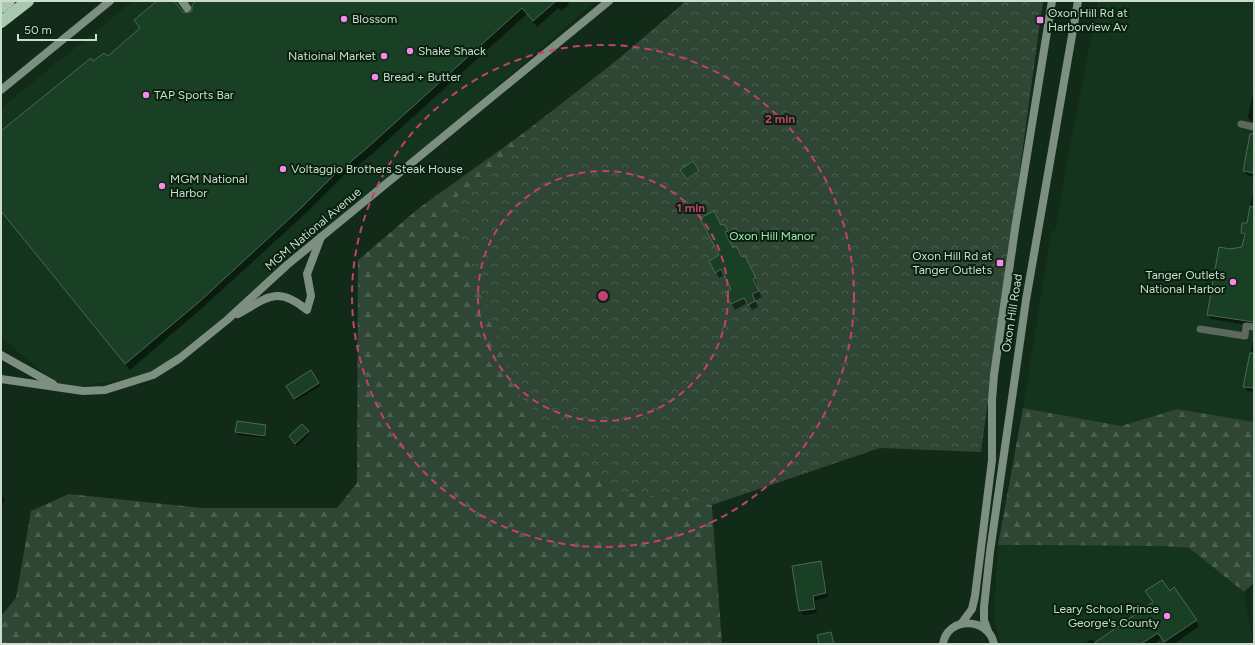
<svg xmlns="http://www.w3.org/2000/svg" width="1255" height="645" font-family="Figtree,sans-serif">
	<style>
		.built { fill: #14341d }
		.forest { fill: url(#forest-firs) }
		.park { fill: url(#park-crowns) }
		.shadow { fill: #0007 }
		.building { fill: #194024; stroke: #4d6853 }
		.lines { fill: none; stroke-linecap: round; stroke-linejoin: round }
		.pedestrian { stroke: #5d685f; stroke-width: 7 }
		.secondary { stroke: #7c8f80; stroke-width: 8 }
		.motorway { stroke: #aac8b0; stroke-width: 12 }
		.ring { fill: none; stroke: #c43f72; stroke-width: 2; stroke-dasharray: 7 5 }
		.poi-dot { fill: #f788ec; stroke: #08210f; stroke-width: 1.5 }
		.labels { text-anchor: middle; dominant-baseline: central; stroke-width: 4; stroke-linejoin: round; paint-order: stroke }
		.poi-label { font-size: 12px; fill: #cddccf; stroke: #08210f; text-anchor: start }
		.street-label { font-size: 12px; fill: #cddccf; stroke: #08210f }
		.park-label { font-size: 12px; fill: #a4e5b2; stroke: #08210f }
		.centre { fill: #c43f72; stroke: #08210f; stroke-width: 2 }
		.ring-label { font-size: 12px; text-anchor: middle; font-weight: bold; fill: #c43f72; stroke: #08210f; stroke-width: 4; stroke-linejoin: round; paint-order: stroke }
	</style>
	<defs>
		<pattern id="forest-firs" width="22" height="20" patternUnits="userSpaceOnUse"><rect width="22" height="20" fill="#2f4634"/><path d="M5 1l3.5 6h-7zM16 11l3.5 6h-7z" fill="#4c6050"/></pattern>
		<pattern id="park-crowns" width="20" height="18" patternUnits="userSpaceOnUse"><rect width="20" height="18" fill="#2f4634"/><path d="M2 6a3 3 0 1 1 6 0M12 15a3 3 0 1 1 6 0" fill="none" stroke="#4c6050"/></pattern>
	</defs>
	<rect width="100%" height="100%" fill="#122b18"/>
	<!-- built -->
	<g class="built">
		<path d="M133,1H596L227,320L153,375L62,389L1,337V108Z"/>
		<path d="M1098,1H1254V422L1177,409L1121,426L1023,408L1051,234L1056,229L1065,173Z"/>
		<path d="M998,545L1163,546L1189,548L1244,592L1253,644H1000L994,618Z"/>
	</g>
	<!-- forest -->
	<g class="forest">
		<path d="M658,28L710,480L722,644H1V616L16,598L31,511L69,494L202,508H337L357,483L358,260L419,208L525,132Z"/>
		<path d="M1023,408L1121,426L1177,409L1254,422V583L1244,592L1189,548L1163,546L998,545Z"/>
	</g>
	<!-- park -->
	<path class="park" d="M686,1H1043L981,452L880,448L712,505L609,490L521,398L449,204Z"/>
	<!-- shadow -->
	<g class="shadow">
		<path d="M158,1H172L182,13L190,14L198,1H567L569,5L561,11L558,8L537,27L527,14L371,155L348,173L347,172L305,214L202,308L130,370L1,211V131L91,60L93,62L108,58L141,29L135,20Z"/>
		<path d="M1254,89V121H1251L1248,117Z"/>
		<path d="M1254,135V177L1247,175L1244,171Z"/>
		<path d="M693,162L699,172L688,179L682,170Z"/>
		<path d="M1254,187V326L1211,319L1208,315L1230,250L1243,248L1244,237L1242,233L1247,224Z"/>
		<path d="M721,226L727,231L730,237L727,239L733,249L748,263L758,285L756,286L762,297L755,301L758,307L752,310L748,303L735,310L726,293L733,290L725,275L719,278L716,272L721,255Z"/>
		<path d="M1253,340L1254,341V392L1247,391L1244,386Z"/>
		<path d="M311,372L320,386L296,401L287,386Z"/>
		<path d="M266,426L267,428L266,438L238,435L236,432Z"/>
		<path d="M308,432L309,434L297,446L292,439Z"/>
		<path d="M1,495L5,498L3,504H1Z"/>
		<path d="M820,562L823,567L828,597L815,601L817,613L803,615L800,610Z"/>
		<path d="M1196,621L1199,626L1174,644H1166L1162,638L1154,644H1084L1092,639L1095,643Z"/>
	</g>
	<!-- building -->
	<g class="building">
		<path d="M157,1H174L183,12L187,13L192,11V5L196,1H556L533,21L522,8L367,148L343,168L342,167L302,207L199,302L125,364L1,211V131L91,58L93,61L104,53L108,56L140,28L134,20Z"/>
		<path d="M1250,134H1254V173L1243,171Z"/>
		<path d="M693,161L699,171L687,179L680,170Z"/>
		<path d="M1250,206L1254,207V322L1207,315L1219,247L1230,249L1242,247L1245,234L1241,233L1242,223H1247Z"/>
		<path d="M714,211L721,225L724,224L728,231L725,232L733,248L736,246L742,257L745,256L756,278L753,279L759,291L752,294L755,301L748,305L744,298L731,304L725,293L731,289L721,269L715,273L709,261L719,255L700,218Z"/>
		<path d="M1250,353H1254V388L1243,387Z"/>
		<path d="M311,370L319,383L294,399L286,386Z"/>
		<path d="M237,421L266,425L265,436L235,432Z"/>
		<path d="M302,424L309,431L295,444L289,436Z"/>
		<path d="M821,561L826,593L813,596L815,609L799,611L792,566Z"/>
		<path d="M1162,580L1170,591L1174,587L1197,620L1164,642L1158,633L1141,644H1093L1153,602L1145,591Z"/>
		<path d="M831,632L834,644H819L817,635Z"/>
	</g>
	<g class="lines">
		<!-- pedestrian -->
		<g class="pedestrian">
			<path d="M1241,124L1254,127"/>
			<path d="M1200,329L1245,336L1246,326L1254,327"/>
		</g>
		<!-- secondary -->
		<g class="secondary">
			<path d="M182,1L187,8"/>
			<path d="M1,90L110,1"/>
			<path d="M238,314C267,298 277,285 307,310L311,296L307,274L321,237"/>
			<path d="M1,355L53,384"/>
			<path d="M1,379L83,391L105,390L153,375L180,358L227,320L287,265L609,1"/>
			<path d="M961,624L972,609L975,596L992,460V400L994,375L1015,229L1052,1"/>
			<path d="M988,631L984,620V607L990,552L1026,300L1078,1"/>
			<path d="M943,644C947,616 989,617 994,644"/>
		</g>
		<!-- motorway -->
		<g class="motorway">
			<path d="M1,7L9,1"/>
			<path d="M1,22L28,1"/>
		</g>
	</g>
	<!-- distance rings -->
	<g class="ring">
		<circle cx="603" cy="296" r="125"/>
		<circle cx="603" cy="296" r="251"/>
	</g>
	<!-- markers -->
	<g class="poi-dot">
		<circle cx="344" cy="19" r="4"/>
		<rect x="1036" y="16" width="8" height="8" rx="2"/>
		<circle cx="410" cy="51" r="4"/>
		<circle cx="384" cy="56" r="4"/>
		<circle cx="375" cy="77" r="4"/>
		<circle cx="146" cy="95" r="4"/>
		<circle cx="283" cy="169" r="4"/>
		<circle cx="162" cy="186" r="4"/>
		<rect x="996" y="259" width="8" height="8" rx="2"/>
		<circle cx="1233" cy="282" r="4"/>
		<circle cx="1167" cy="616" r="4"/>
	</g>
	<g class="labels">
		<!-- poi labels -->
		<g class="poi-label">
			<text x="1048" y="13">Oxon Hill Rd at<tspan x="1048" dy="14">Harborview Av</tspan></text>
			<text x="352" y="19">Blossom</text>
			<text x="418" y="51">Shake Shack</text>
			<text x="376" y="56" text-anchor="end">Natioinal Market</text>
			<text x="383" y="77">Bread + Butter</text>
			<text x="154" y="95">TAP Sports Bar</text>
			<text x="291" y="169">Voltaggio Brothers Steak House</text>
			<text x="170" y="179">MGM National<tspan x="170" dy="14">Harbor</tspan></text>
			<text x="992" y="256" text-anchor="end">Oxon Hill Rd at<tspan x="992" dy="14">Tanger Outlets</tspan></text>
			<text x="1225" y="275" text-anchor="end">Tanger Outlets<tspan x="1225" dy="14">National Harbor</tspan></text>
			<text x="1159" y="609" text-anchor="end">Leary School Prince<tspan x="1159" dy="14">George's County</tspan></text>
		</g>
		<!-- street labels -->
		<g class="street-label">
			<text transform="translate(313 229) rotate(-40)">MGM National Avenue</text>
			<text transform="translate(1012 313) rotate(-81)">Oxon Hill Road</text>
		</g>
		<!-- park labels -->
		<g class="park-label">
			<text x="772" y="236">Oxon Hill Manor</text>
		</g>
	</g>
	<circle cx="603" cy="296" r="6" class="centre"/>
	<g class="ring-label">
		<text x="780" y="123">2 min</text>
		<text x="691" y="212">1 min</text>
	</g>
	<!-- border -->
	<rect width="1255" height="645" fill="none" stroke="#cddccf" stroke-width="4"/>
	<!-- scale -->
	<path d="M18 34v6h78v-6" fill="none" stroke="#cddccf" stroke-width="2"/>
	<text x="24" y="34" font-size="12" fill="#cddccf" stroke="#08210f" stroke-width="3" paint-order="stroke">50 m</text>
</svg>
